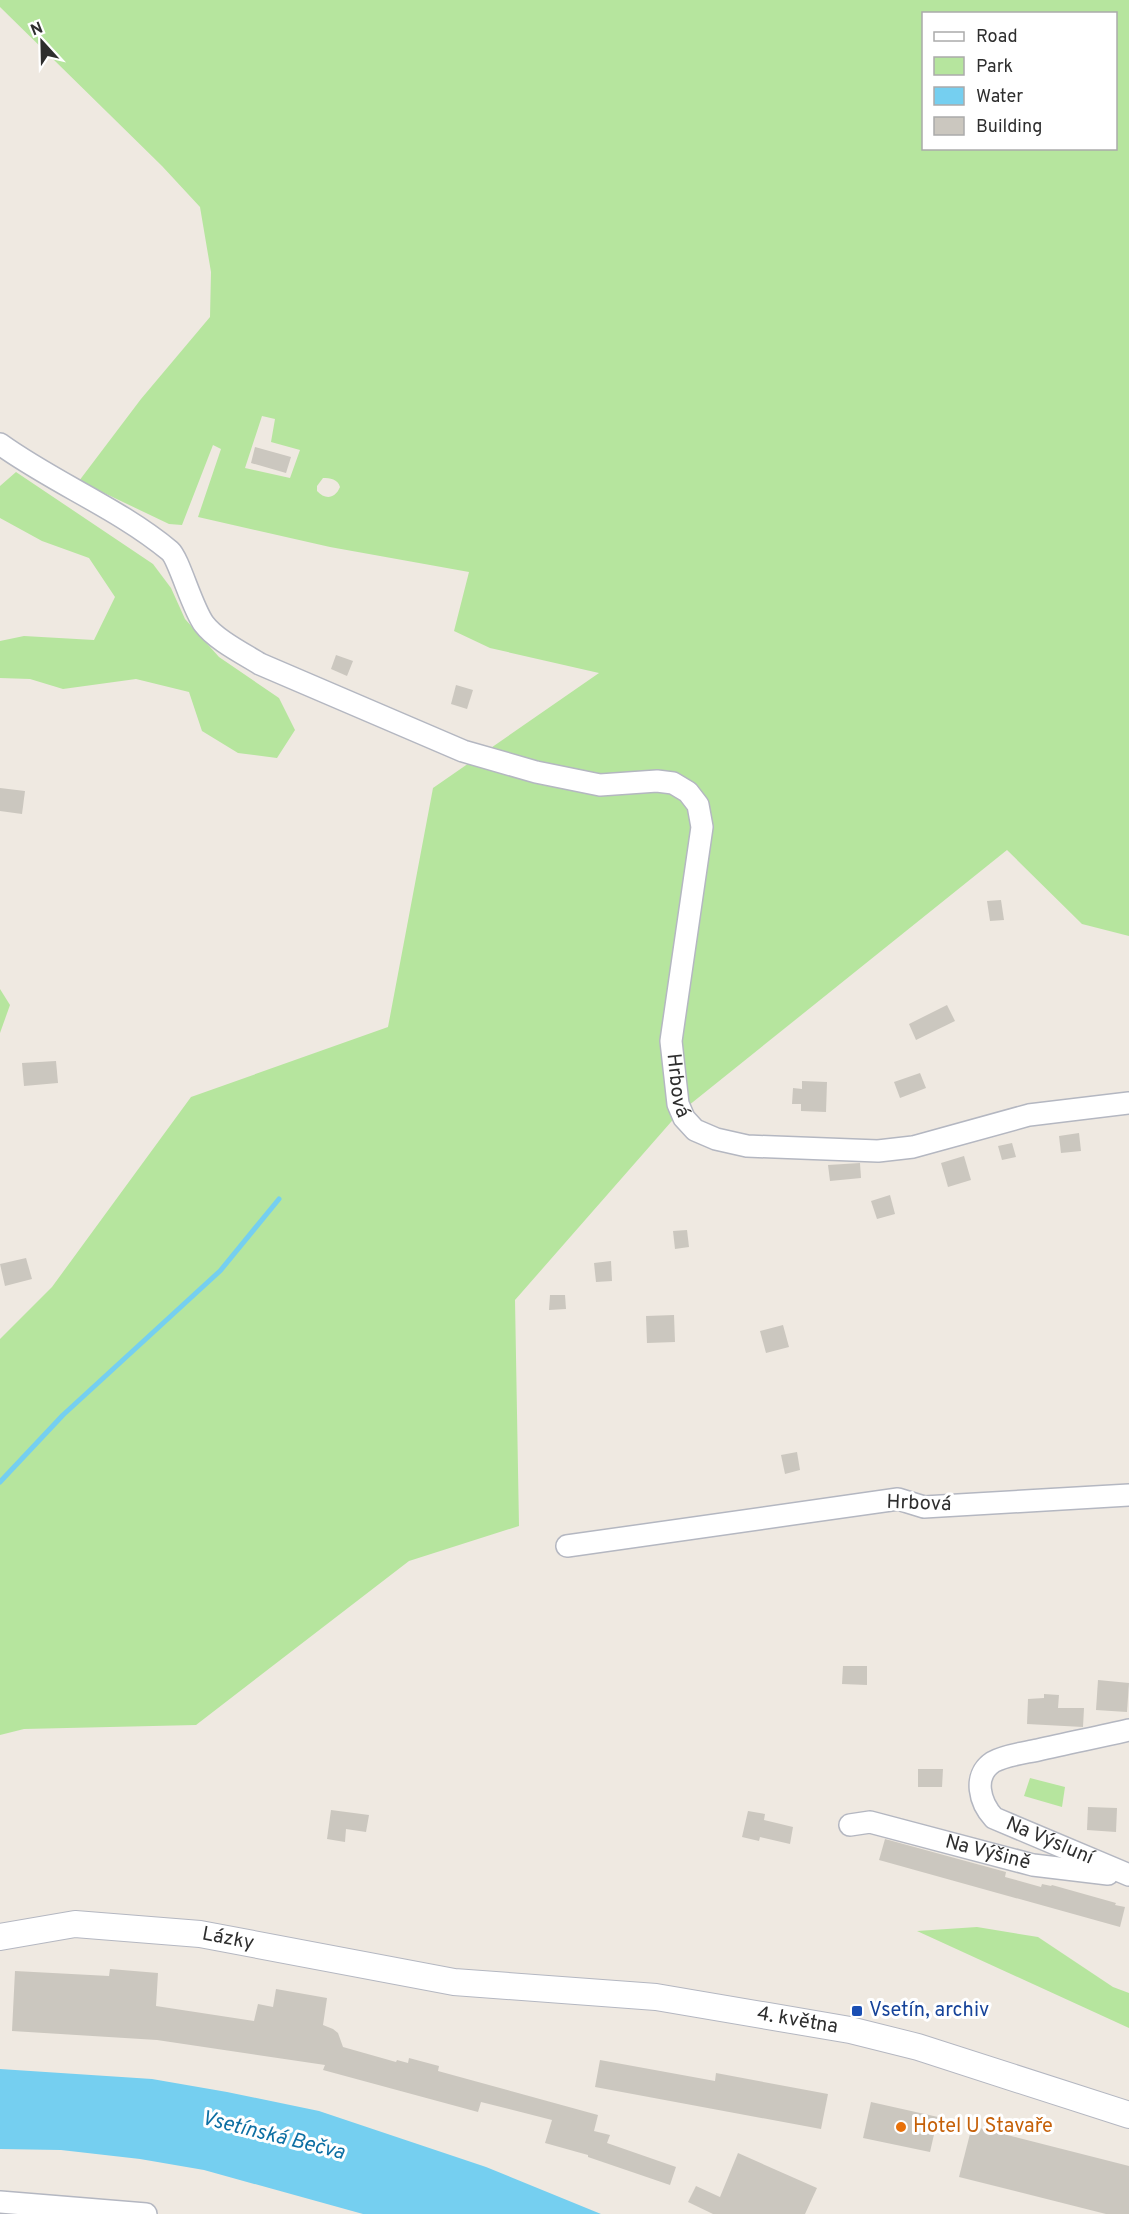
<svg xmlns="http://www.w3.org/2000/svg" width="1129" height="2214" font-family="Overpass,sans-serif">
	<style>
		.green { fill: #b6e59e; fill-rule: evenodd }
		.water { fill: #75cff0 }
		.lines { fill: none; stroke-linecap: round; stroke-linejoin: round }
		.stream { stroke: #75cff0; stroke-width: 5 }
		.building { fill: #cbc7bf }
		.minor-casing { stroke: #b4b7c1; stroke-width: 24 }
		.tertiary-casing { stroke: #b4b7c1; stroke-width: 28 }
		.minor { stroke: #fff; stroke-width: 21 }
		.tertiary { stroke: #fff; stroke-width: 26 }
		.transit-dot { fill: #1a4fb4; stroke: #fff; stroke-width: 2 }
		.food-dot { fill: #e8710a; stroke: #fff; stroke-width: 2 }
		.labels { text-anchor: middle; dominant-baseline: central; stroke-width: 6; stroke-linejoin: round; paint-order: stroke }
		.street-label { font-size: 20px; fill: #2e2e2e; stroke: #fff }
		.transit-label { font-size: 20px; fill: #164399; stroke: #fff; text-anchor: start }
		.food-label { font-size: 20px; fill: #c56008; stroke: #fff; text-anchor: start }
		.water-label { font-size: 21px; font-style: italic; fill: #0d6fa3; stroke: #fff }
	</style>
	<rect width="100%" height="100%" fill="#efe9e1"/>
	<!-- green -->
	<g class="green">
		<path d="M0,0H1129V936L1082,924L1007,850L678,1114L515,1300L519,1526L409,1561L196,1725L24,1729L0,1735V1339L52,1287L191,1097L388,1027L433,788L599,673L490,648L454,631L469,572L330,547L198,517L221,449L213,445L182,525L169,524L79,481L141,399L210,317L211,272L200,207L162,166L0,7ZM924,14H1116V148H924ZM262,416L275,419L271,442L300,450L290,478L245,468ZM323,478C330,478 338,479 340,487C335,499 325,500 317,491V486Z"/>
		<path d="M16,472L153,564L171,588L185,619L219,657L279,698L295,730L277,758L238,753L202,731L189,692L136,679L63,689L30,679L0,678V641L24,636L94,640L115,597L89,558L42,541L0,518V486Z"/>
		<path d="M0,989L10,1005L0,1033Z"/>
		<path d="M1030,1778L1065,1787L1062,1807L1024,1796Z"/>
		<path d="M977,1927L1038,1937L1113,1987L1129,1993V2028L917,1931Z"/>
	</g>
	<!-- water -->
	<path class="water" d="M0,2069L152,2079L227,2092L319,2111L486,2167L601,2214H363L204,2170L140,2159L61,2150L0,2149Z"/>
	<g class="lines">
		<!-- stream -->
		<path class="stream" d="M0,1482L63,1415L220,1271L279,1199"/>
	</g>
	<!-- building -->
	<g class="building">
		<path d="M255,447L291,457L286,473L251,463Z"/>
		<path d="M336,655L353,661L347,676L331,669Z"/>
		<path d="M456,685L473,690L467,709L451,704Z"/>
		<path d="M0,788L25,791L22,814L0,811Z"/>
		<path d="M1001,900L1004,920L990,921L987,901Z"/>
		<path d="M947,1005L955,1021L916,1040L909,1024Z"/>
		<path d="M56,1061L58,1083L24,1086L22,1063Z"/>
		<path d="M920,1073L926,1088L900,1098L894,1082Z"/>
		<path d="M802,1081L827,1082L826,1112L801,1111V1104H792L793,1088L802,1089Z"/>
		<path d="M1079,1133L1081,1151L1061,1153L1059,1136Z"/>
		<path d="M1012,1143L1016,1157L1002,1160L998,1146Z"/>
		<path d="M964,1156L971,1180L948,1187L941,1163Z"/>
		<path d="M860,1163L861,1178L830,1181L828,1165Z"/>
		<path d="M890,1195L895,1214L877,1219L871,1201Z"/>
		<path d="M687,1230L689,1247L675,1249L673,1231Z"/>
		<path d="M26,1258L32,1279L5,1286L0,1264Z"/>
		<path d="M611,1261L612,1281L596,1282L594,1263Z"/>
		<path d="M550,1295H565L566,1309L549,1310Z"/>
		<path d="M674,1315L675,1342L647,1343L646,1316Z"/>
		<path d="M783,1325L789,1347L766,1353L760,1331Z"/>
		<path d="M797,1452L800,1470L785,1474L781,1455Z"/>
		<path d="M843,1666H867V1685L842,1684Z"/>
		<path d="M1098,1680L1129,1683L1127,1712L1096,1710Z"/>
		<path d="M1044,1694L1059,1695L1058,1708H1084L1083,1727L1027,1724L1028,1699L1044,1698Z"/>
		<path d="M918,1769H943L942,1787H918Z"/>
		<path d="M1088,1807L1117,1808L1116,1832L1087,1830Z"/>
		<path d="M331,1810L369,1815L366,1832L346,1829L345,1842L327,1839Z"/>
		<path d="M748,1811L765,1814L764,1820L793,1827L790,1844L760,1837L759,1841L742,1837Z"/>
		<path d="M885,1839L1006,1872L1005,1877L1041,1887L1042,1884L1051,1886L1052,1885L1116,1903L1115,1905L1125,1907L1120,1927L879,1860Z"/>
		<path d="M110,1969L158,1973L156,2006L254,2021L258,2004L273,2007L276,1989L327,1998L323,2025L333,2029L338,2033L343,2047L396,2062L397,2060L408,2063L409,2058L439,2066L438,2071L598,2115L594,2131L610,2135L607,2143L676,2167L670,2185L588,2157V2155L545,2143L552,2120L481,2102L478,2112L323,2070L325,2065L157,2040L12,2031L15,1971L109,1976Z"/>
		<path d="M600,2060L715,2081L716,2073L828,2094L821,2129L595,2087Z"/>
		<path d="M871,2102L938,2117L930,2152L863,2138Z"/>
		<path d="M972,2126L1129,2166V2214H1106L959,2177Z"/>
		<path d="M738,2153L817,2188L805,2214H713L688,2202L696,2186L720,2197Z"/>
	</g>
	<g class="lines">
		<!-- minor casing -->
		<g class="minor-casing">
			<g id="minor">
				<path id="s1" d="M0,444C54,483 118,508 170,551C179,559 192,608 204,624C216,640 244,654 260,664L463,751L536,772L600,785L657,781L673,783L688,792L698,805L702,827L671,1041L678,1104L684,1118L695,1130L716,1139L747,1146L878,1151L913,1147L1029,1115L1129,1103"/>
				<path d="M567,1546L898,1499L924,1507L1129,1495"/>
				<path id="s2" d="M1129,1730C1099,1737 1068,1743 1038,1750C1024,1753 1005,1755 993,1762C972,1776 980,1803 994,1818L1129,1875"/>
				<path id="s3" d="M850,1825L870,1822L1033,1865L1108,1874"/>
				<path d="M0,2202L146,2214"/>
			</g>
		</g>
		<!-- tertiary casing -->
		<g class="tertiary-casing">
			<g id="tertiary">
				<path id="s4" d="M0,1937L75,1924L200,1934L454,1982L656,1997L850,2030L918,2047L1129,2115"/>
			</g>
		</g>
		<!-- minor -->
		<use href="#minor" class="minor"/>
		<!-- tertiary -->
		<use href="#tertiary" class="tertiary"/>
	</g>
	<!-- markers -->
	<rect class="transit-dot" x="851" y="2005" width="12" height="12" rx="3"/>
	<circle class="food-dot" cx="901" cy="2127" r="6"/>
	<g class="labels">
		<!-- street labels -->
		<g class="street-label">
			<text stroke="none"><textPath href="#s1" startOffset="1104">Hrbová</textPath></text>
			<text transform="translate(919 1504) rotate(2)">Hrbová</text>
			<text stroke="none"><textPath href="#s2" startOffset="264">Na Výsluní</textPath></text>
			<text stroke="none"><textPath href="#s3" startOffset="142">Na Výšině</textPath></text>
			<text stroke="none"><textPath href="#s4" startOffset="230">Lázky</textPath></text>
			<text stroke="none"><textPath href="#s4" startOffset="806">4. května</textPath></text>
		</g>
		<!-- transit labels -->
		<g class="transit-label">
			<text x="869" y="2011">Vsetín, archiv</text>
		</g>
		<!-- food labels -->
		<g class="food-label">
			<text x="913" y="2127">Hotel U Stavaře</text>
		</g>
		<!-- water labels -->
		<g class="water-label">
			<text transform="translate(273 2136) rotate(14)">Vsetínská Bečva</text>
		</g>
	</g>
	<!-- legend -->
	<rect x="922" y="12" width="195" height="138" fill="#ffffff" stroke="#ababab" stroke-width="1.5"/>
	<rect x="934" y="32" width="30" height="9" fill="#ffffff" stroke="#ababab" stroke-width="1.5"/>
	<text x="976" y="42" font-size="18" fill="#2e2e2e">Road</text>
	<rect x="934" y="57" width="30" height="18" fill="#b6e59e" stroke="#ababab" stroke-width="1.5"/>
	<text x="976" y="72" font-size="18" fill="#2e2e2e">Park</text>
	<rect x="934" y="87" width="30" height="18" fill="#75cff0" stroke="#ababab" stroke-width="1.5"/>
	<text x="976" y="102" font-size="18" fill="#2e2e2e">Water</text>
	<rect x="934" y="117" width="30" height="18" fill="#cbc7bf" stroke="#ababab" stroke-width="1.5"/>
	<text x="976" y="132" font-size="18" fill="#2e2e2e">Building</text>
	<!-- north arrow -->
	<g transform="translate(42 42) rotate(338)" stroke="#ffffff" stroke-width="4.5" paint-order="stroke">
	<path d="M0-4.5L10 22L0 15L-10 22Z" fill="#2e2e2e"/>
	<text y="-9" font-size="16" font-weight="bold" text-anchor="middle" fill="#2e2e2e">N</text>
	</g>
</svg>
